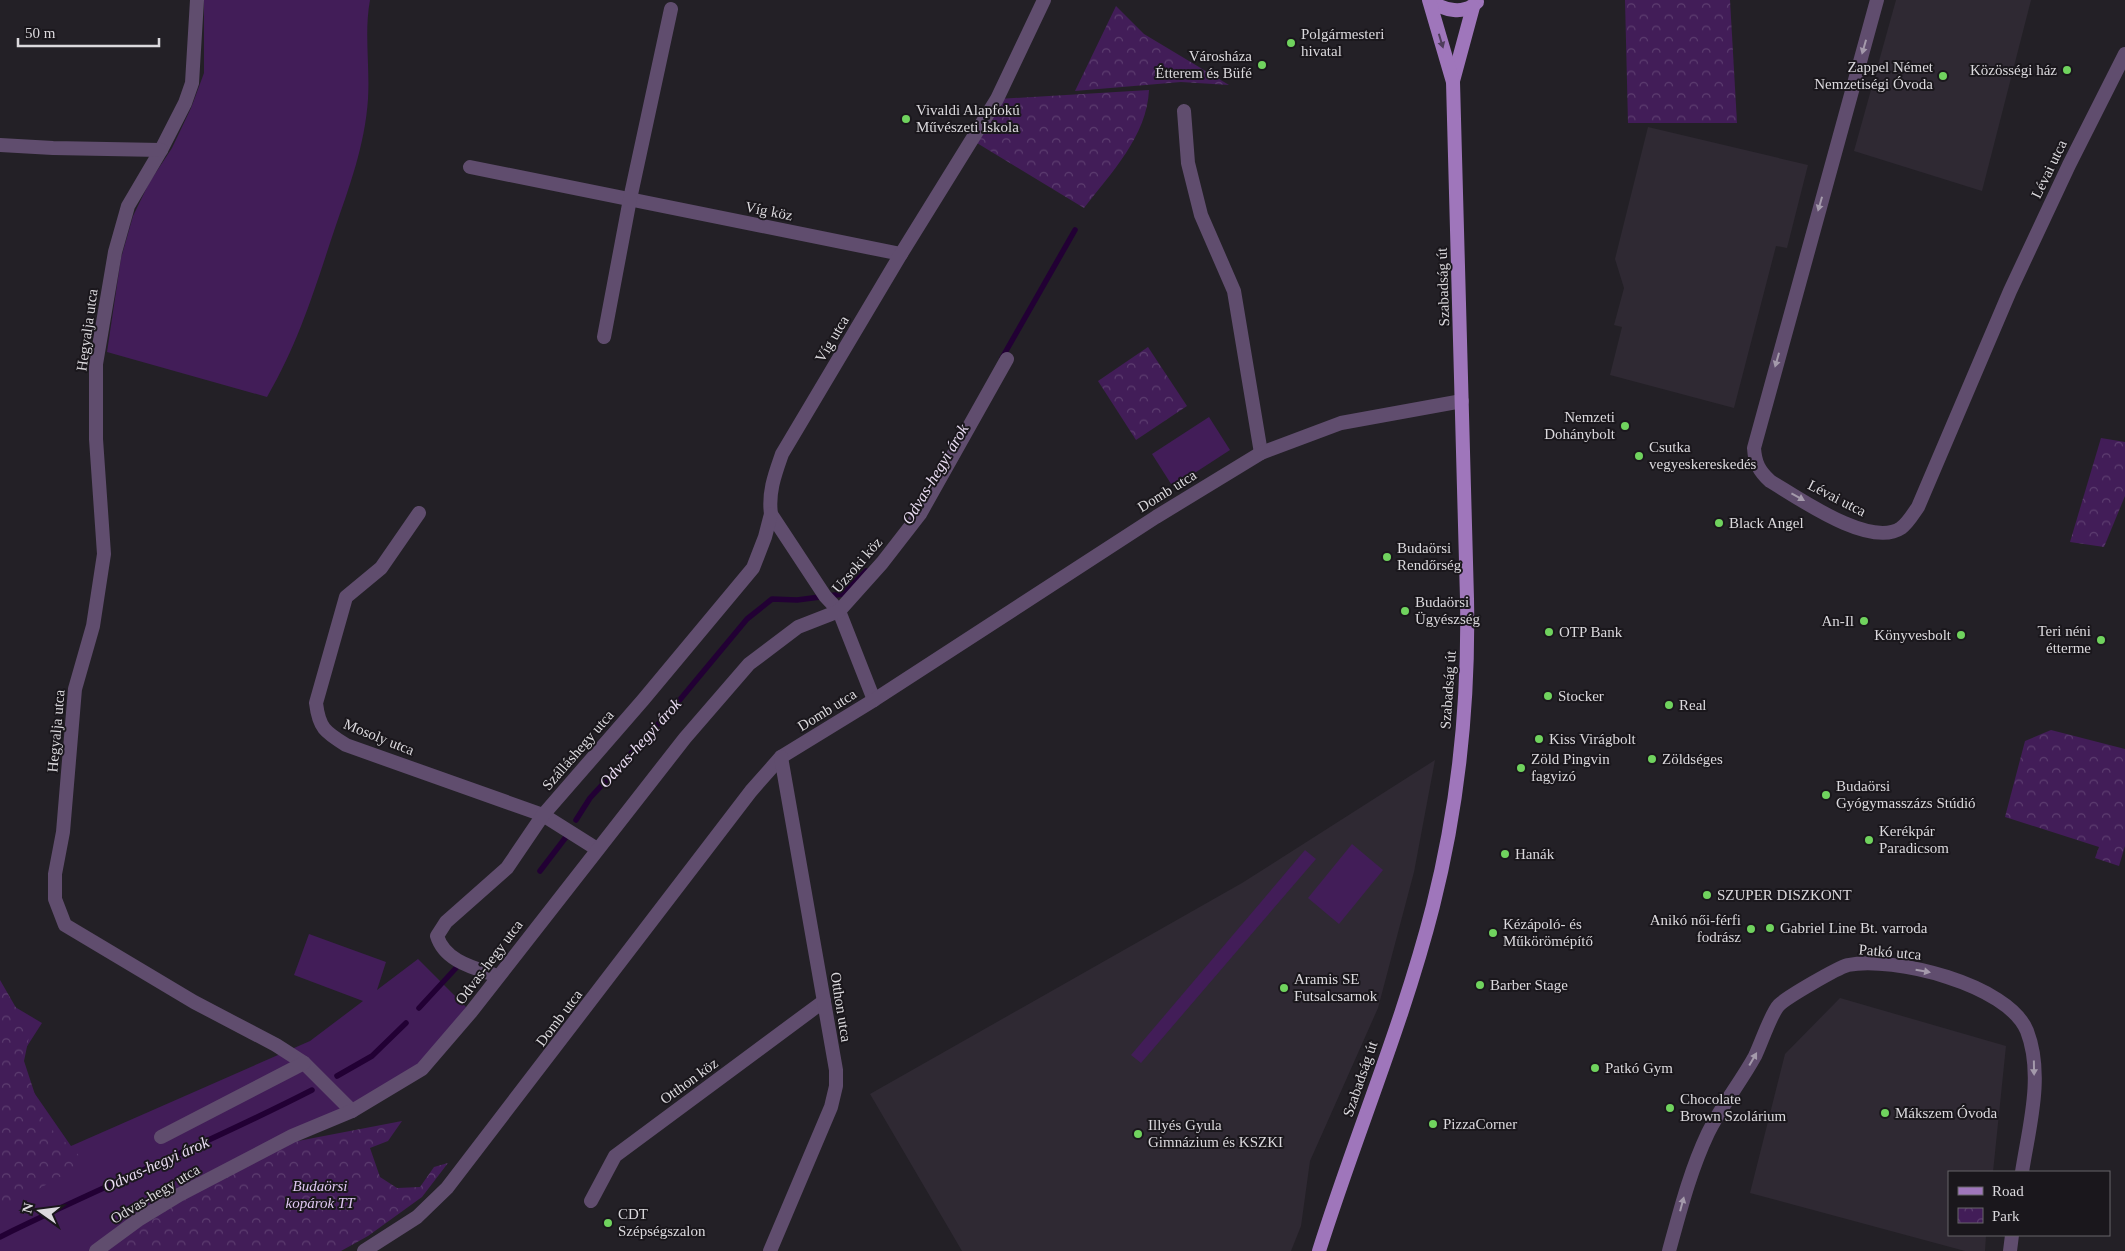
<svg xmlns="http://www.w3.org/2000/svg" width="2125" height="1251" font-family="Georgia,serif">
	<style>
		.built { fill: #2f2933 }
		.grass { fill: #421d58 }
		.park { fill: url(#park-crowns) }
		.lines { fill: none; stroke-linecap: round; stroke-linejoin: round }
		.stream { stroke: #220034; stroke-width: 5.5 }
		.minor { stroke: #604d6e; stroke-width: 14 }
		.primary { stroke: #9f76bb; stroke-width: 14 }
		.oneway { fill: #4f3d5c }
		.oneway2 { fill: #a49aab }
		.poi-dot { fill: #70d35e; stroke: #1a171c; stroke-width: 2 }
		.labels { text-anchor: middle; dominant-baseline: central; stroke-width: 4; stroke-linejoin: round; paint-order: stroke }
		.poi-label { font-size: 15px; fill: #dbd9dd; stroke: #1a171c; text-anchor: start }
		.street-label { font-size: 15px; fill: #dbd9dd; stroke: #1a171c }
		.park-label { font-size: 15px; font-style: italic; fill: #dec6f1; stroke: #1a171c }
		.water-label { font-size: 16px; font-style: italic; fill: #e9dcf2; stroke: #1a171c }
	</style>
	<defs>
		<pattern id="park-crowns" width="20" height="18" patternUnits="userSpaceOnUse" patternTransform="scale(1.25)"><rect width="20" height="18" fill="#421d58"/><path d="M2 6a3 3 0 1 1 6 0M12 15a3 3 0 1 1 6 0" fill="none" stroke="#5d3d70"/></pattern>
	</defs>
	<rect width="100%" height="100%" fill="#232026"/>
	<!-- built -->
	<g class="built">
		<path d="M1896,0H2031L1982,191L1854,151Z"/>
		<path d="M1648,127L1808,165L1787,248L1776,246L1734,408L1610,375L1622,327L1614,325L1624,288L1615,259Z"/>
		<path d="M1435,760L1414,872L1378,1008L1310,1161L1301,1226L1291,1251H962L870,1094L1242,883Z"/>
		<path d="M1840,998L2006,1046L1993,1172H1949V1235H1986L1985,1251H1965L1750,1193L1785,1054Z"/>
	</g>
	<!-- grass -->
	<g class="grass">
		<path d="M204,0H370C364,33 370,65 368,99C365,145 349,188 334,231C314,291 299,342 267,397L107,352L121,258L133,216L149,183L172,148L191,108L204,73Z"/>
		<path d="M1209,417L1230,450L1173,487L1152,454Z"/>
		<path d="M1352,844L1383,870L1339,924L1308,898Z"/>
		<path d="M1305,850L1316,859L1141,1063L1131,1055Z"/>
		<path d="M309,934L386,962L377,990L418,959L471,1012L422,1069L293,1136L326,1251H0V998L42,1023L15,1065L71,1146L310,1041L363,1001L294,975Z"/>
	</g>
	<!-- park -->
	<g class="park">
		<path d="M1625,0H1730L1737,123H1628Z"/>
		<path d="M1116,6L1144,34L1229,85L1181,82L1075,91Z"/>
		<path d="M1149,90C1147,136 1111,173 1084,208L972,140L997,99Z"/>
		<path d="M1148,347L1187,406L1136,440L1098,381Z"/>
		<path d="M2101,438L2125,442V496L2104,547L2070,542Z"/>
		<path d="M2051,730L2125,749V846L2119,866L2095,858L2099,847L2005,817L2025,741Z"/>
		<path d="M0,980L30,1032L24,1061L44,1122L86,1162L0,1211Z"/>
		<path d="M402,1121L388,1141L370,1148L380,1177L397,1188L420,1187L434,1167L448,1163L422,1197L368,1236L341,1251H99L160,1205L277,1145Z"/>
	</g>
	<g class="lines">
		<!-- stream -->
		<g class="stream">
			<path d="M1002,358L1075,230"/>
			<path d="M576,820L590,798L673,708L747,619L772,599L797,600L843,594L866,571"/>
			<path d="M540,871L566,837"/>
			<path d="M419,1008L456,968"/>
			<path d="M337,1076L372,1056L406,1023"/>
			<path d="M0,1237C103,1186 209,1143 312,1090"/>
		</g>
		<!-- minor -->
		<g class="minor">
			<path d="M197,0L192,83L185,103L161,150L128,206L115,252L96,364V439L104,554L93,626L75,689L63,832L55,874V899L65,925L194,1002L276,1045L304,1063L352,1111"/>
			<path d="M1877,0L1754,448C1755,463 1759,471 1770,481C1797,497 1870,549 1901,528C1908,523 1913,514 1918,507L2010,291L2069,165L2125,54"/>
			<path d="M1184,111L1188,163L1201,215L1234,291L1261,453"/>
			<path d="M0,145L53,148L161,150"/>
			<path d="M470,167L901,254"/>
			<path d="M604,337L630,199L671,9"/>
			<path d="M419,513L381,568L346,597L316,703C319,728 325,732 346,745L543,815L597,849"/>
			<path d="M874,700L839,611L825,596L771,514C768,492 775,474 782,454L901,254L997,99L1044,0"/>
			<path d="M498,976C475,968 445,962 437,936L446,922L507,868L543,815L643,700L753,568L765,537L771,514"/>
			<path d="M161,1137L304,1063"/>
			<path d="M591,1201L615,1156L824,1001"/>
			<path d="M96,1251L138,1220L179,1195L292,1136L352,1111L422,1069L471,1012L685,738L749,664L798,627L839,611L882,563L920,514L1007,359"/>
			<path d="M364,1251L417,1217L447,1188L751,791L781,757L874,700L1156,517L1261,453L1341,423L1462,401"/>
			<path d="M770,1251L831,1107L836,1086V1070L781,757"/>
			<path d="M1669,1251C1680,1211 1690,1171 1708,1133C1721,1106 1741,1082 1755,1056C1761,1044 1771,1013 1779,1005C1787,997 1837,968 1848,965C1893,956 2008,984 2027,1031C2044,1075 2029,1127 2022,1172"/>
			<path d="M2010,1251L2012,1235"/>
		</g>
		<!-- primary -->
		<g class="primary">
			<path d="M1430,0C1443,11 1465,15 1477,2"/>
			<path d="M1453,81L1473,7"/>
			<path d="M1319,1251C1355,1136 1403,1024 1433,906C1458,807 1469,701 1467,599L1453,82L1429,0"/>
		</g>
	</g>
	<!-- one-way arrows -->
	<defs><path id="oneway-solid" d="M-6-.8H1V-3.2L6.5 0L1 3.2V.8H-6Z" transform="scale(1.25)"/></defs>
	<use class="oneway" href="#oneway-solid" transform="translate(1441 41) rotate(73)"/>
	<g class="oneway2">
		<use href="#oneway-solid" transform="translate(1864 47) rotate(106)"/>
		<use href="#oneway-solid" transform="translate(1820 204) rotate(106)"/>
		<use href="#oneway-solid" transform="translate(1777 360) rotate(106)"/>
		<use href="#oneway-solid" transform="translate(1798 497) rotate(29)"/>
		<use href="#oneway-solid" transform="translate(1923 971) rotate(10)"/>
		<use href="#oneway-solid" transform="translate(1753 1059) rotate(-60)"/>
		<use href="#oneway-solid" transform="translate(2034 1068) rotate(89)"/>
		<use href="#oneway-solid" transform="translate(1682 1204) rotate(-75)"/>
	</g>
	<!-- markers -->
	<g class="poi-dot">
		<circle cx="1291" cy="43" r="5"/>
		<circle cx="1262" cy="65" r="5"/>
		<circle cx="2067" cy="70" r="5"/>
		<circle cx="1943" cy="76" r="5"/>
		<circle cx="906" cy="119" r="5"/>
		<circle cx="1625" cy="426" r="5"/>
		<circle cx="1639" cy="456" r="5"/>
		<circle cx="1719" cy="523" r="5"/>
		<circle cx="1387" cy="557" r="5"/>
		<circle cx="1405" cy="611" r="5"/>
		<circle cx="1864" cy="621" r="5"/>
		<circle cx="1549" cy="632" r="5"/>
		<circle cx="1961" cy="635" r="5"/>
		<circle cx="2101" cy="640" r="5"/>
		<circle cx="1548" cy="696" r="5"/>
		<circle cx="1669" cy="705" r="5"/>
		<circle cx="1539" cy="739" r="5"/>
		<circle cx="1652" cy="759" r="5"/>
		<circle cx="1521" cy="768" r="5"/>
		<circle cx="1826" cy="795" r="5"/>
		<circle cx="1869" cy="840" r="5"/>
		<circle cx="1505" cy="854" r="5"/>
		<circle cx="1707" cy="895" r="5"/>
		<circle cx="1770" cy="928" r="5"/>
		<circle cx="1751" cy="929" r="5"/>
		<circle cx="1493" cy="933" r="5"/>
		<circle cx="1480" cy="985" r="5"/>
		<circle cx="1284" cy="988" r="5"/>
		<circle cx="1595" cy="1068" r="5"/>
		<circle cx="1670" cy="1108" r="5"/>
		<circle cx="1885" cy="1113" r="5"/>
		<circle cx="1433" cy="1124" r="5"/>
		<circle cx="1138" cy="1134" r="5"/>
		<circle cx="608" cy="1223" r="5"/>
	</g>
	<g class="labels">
		<!-- poi labels -->
		<g class="poi-label">
			<text x="1301" y="34">Polgármesteri<tspan x="1301" dy="17">hivatal</tspan></text>
			<text x="1252" y="56" text-anchor="end">Városháza<tspan x="1252" dy="17">Étterem és Büfé</tspan></text>
			<text x="1933" y="67" text-anchor="end">Zappel Német<tspan x="1933" dy="17">Nemzetiségi Óvoda</tspan></text>
			<text x="2057" y="70" text-anchor="end">Közösségi ház</text>
			<text x="916" y="110">Vivaldi Alapfokú<tspan x="916" dy="17">Művészeti Iskola</tspan></text>
			<text x="1615" y="417" text-anchor="end">Nemzeti<tspan x="1615" dy="17">Dohánybolt</tspan></text>
			<text x="1649" y="447">Csutka<tspan x="1649" dy="17">vegyeskereskedés</tspan></text>
			<text x="1729" y="523">Black Angel</text>
			<text x="1397" y="548">Budaörsi<tspan x="1397" dy="17">Rendőrség</tspan></text>
			<text x="1415" y="602">Budaörsi<tspan x="1415" dy="17">Ügyészség</tspan></text>
			<text x="1854" y="621" text-anchor="end">An-Il</text>
			<text x="2091" y="631" text-anchor="end">Teri néni<tspan x="2091" dy="17">étterme</tspan></text>
			<text x="1559" y="632">OTP Bank</text>
			<text x="1951" y="635" text-anchor="end">Könyvesbolt</text>
			<text x="1558" y="696">Stocker</text>
			<text x="1679" y="705">Real</text>
			<text x="1549" y="739">Kiss Virágbolt</text>
			<text x="1531" y="759">Zöld Pingvin<tspan x="1531" dy="17">fagyizó</tspan></text>
			<text x="1662" y="759">Zöldséges</text>
			<text x="1836" y="786">Budaörsi<tspan x="1836" dy="17">Gyógymasszázs Stúdió</tspan></text>
			<text x="1879" y="831">Kerékpár<tspan x="1879" dy="17">Paradicsom</tspan></text>
			<text x="1515" y="854">Hanák</text>
			<text x="1717" y="895">SZUPER DISZKONT</text>
			<text x="1741" y="920" text-anchor="end">Anikó női-férfi<tspan x="1741" dy="17">fodrász</tspan></text>
			<text x="1503" y="924">Kézápoló- és<tspan x="1503" dy="17">Műkörömépítő</tspan></text>
			<text x="1780" y="928">Gabriel Line Bt. varroda</text>
			<text x="1294" y="979">Aramis SE<tspan x="1294" dy="17">Futsalcsarnok</tspan></text>
			<text x="1490" y="985">Barber Stage</text>
			<text x="1605" y="1068">Patkó Gym</text>
			<text x="1680" y="1099">Chocolate<tspan x="1680" dy="17">Brown Szolárium</tspan></text>
			<text x="1895" y="1113">Mákszem Óvoda</text>
			<text x="1443" y="1124">PizzaCorner</text>
			<text x="1148" y="1125">Illyés Gyula<tspan x="1148" dy="17">Gimnázium és KSZKI</tspan></text>
			<text x="618" y="1214">CDT<tspan x="618" dy="17">Szépségszalon</tspan></text>
		</g>
		<!-- street labels -->
		<g class="street-label">
			<text transform="translate(2049 169) rotate(-64)">Lévai utca</text>
			<text transform="translate(769 211) rotate(11)">Víg köz</text>
			<text transform="translate(1443 287) rotate(-92)">Szabadság út</text>
			<text transform="translate(87 330) rotate(-82)">Hegyalja utca</text>
			<text transform="translate(832 339) rotate(-59)">Víg utca</text>
			<text transform="translate(1167 491) rotate(-32)">Domb utca</text>
			<text transform="translate(1837 498) rotate(27)">Lévai utca</text>
			<text transform="translate(857 565) rotate(-49)">Uzsoki köz</text>
			<text transform="translate(1448 690) rotate(-86)">Szabadság út</text>
			<text transform="translate(827 710) rotate(-32)">Domb utca</text>
			<text transform="translate(56 731) rotate(-85)">Hegyalja utca</text>
			<text transform="translate(379 737) rotate(22)">Mosoly utca</text>
			<text transform="translate(578 750) rotate(-49)">Szálláshegy utca</text>
			<text transform="translate(1890 952) rotate(5)">Patkó utca</text>
			<text transform="translate(489 962) rotate(-53)">Odvas-hegy utca</text>
			<text transform="translate(841 1007) rotate(81)">Otthon utca</text>
			<text transform="translate(559 1018) rotate(-53)">Domb utca</text>
			<text transform="translate(1360 1079) rotate(-71)">Szabadság út</text>
			<text transform="translate(689 1081) rotate(-36)">Otthon köz</text>
			<text transform="translate(155 1194) rotate(-31)">Odvas-hegy utca</text>
		</g>
		<!-- park labels -->
		<g class="park-label">
			<text x="320" y="1186">Budaörsi<tspan x="320" dy="17">kopárok TT</tspan></text>
		</g>
		<!-- water labels -->
		<g class="water-label">
			<text transform="translate(935 474) rotate(-59)">Odvas-hegyi árok</text>
			<text transform="translate(640 743) rotate(-48)">Odvas-hegyi árok</text>
			<text transform="translate(156 1164) rotate(-24)">Odvas-hegyi árok</text>
		</g>
	</g>
	<!-- legend -->
	<rect x="1948" y="1171" width="162" height="65" fill="#1a171c" stroke="#676569"/>
	<rect x="1958" y="1187" width="25" height="8" fill="#9f76bb" stroke="#676569"/>
	<text x="1992" y="1196" font-size="15" fill="#dbd9dd">Road</text>
	<rect x="1958" y="1208" width="25" height="15" fill="url(#park-crowns)" stroke="#676569"/>
	<text x="1992" y="1221" font-size="15" fill="#dbd9dd">Park</text>
	<!-- north arrow -->
	<g transform="translate(40 1211) rotate(284)" stroke="#1a171c" stroke-width="4" paint-order="stroke">
	<path d="M0-4L9 19L0 12L-9 19Z" fill="#dbd9dd"/>
	<text y="-8" font-size="14" font-weight="bold" text-anchor="middle" fill="#dbd9dd">N</text>
	</g>
	<!-- scale -->
	<path d="M18 38v8h141v-8" fill="none" stroke="#dbd9dd" stroke-width="2.5"/>
	<text x="25" y="38" font-size="15" fill="#dbd9dd" stroke="#1a171c" stroke-width="4" paint-order="stroke">50 m</text>
</svg>
